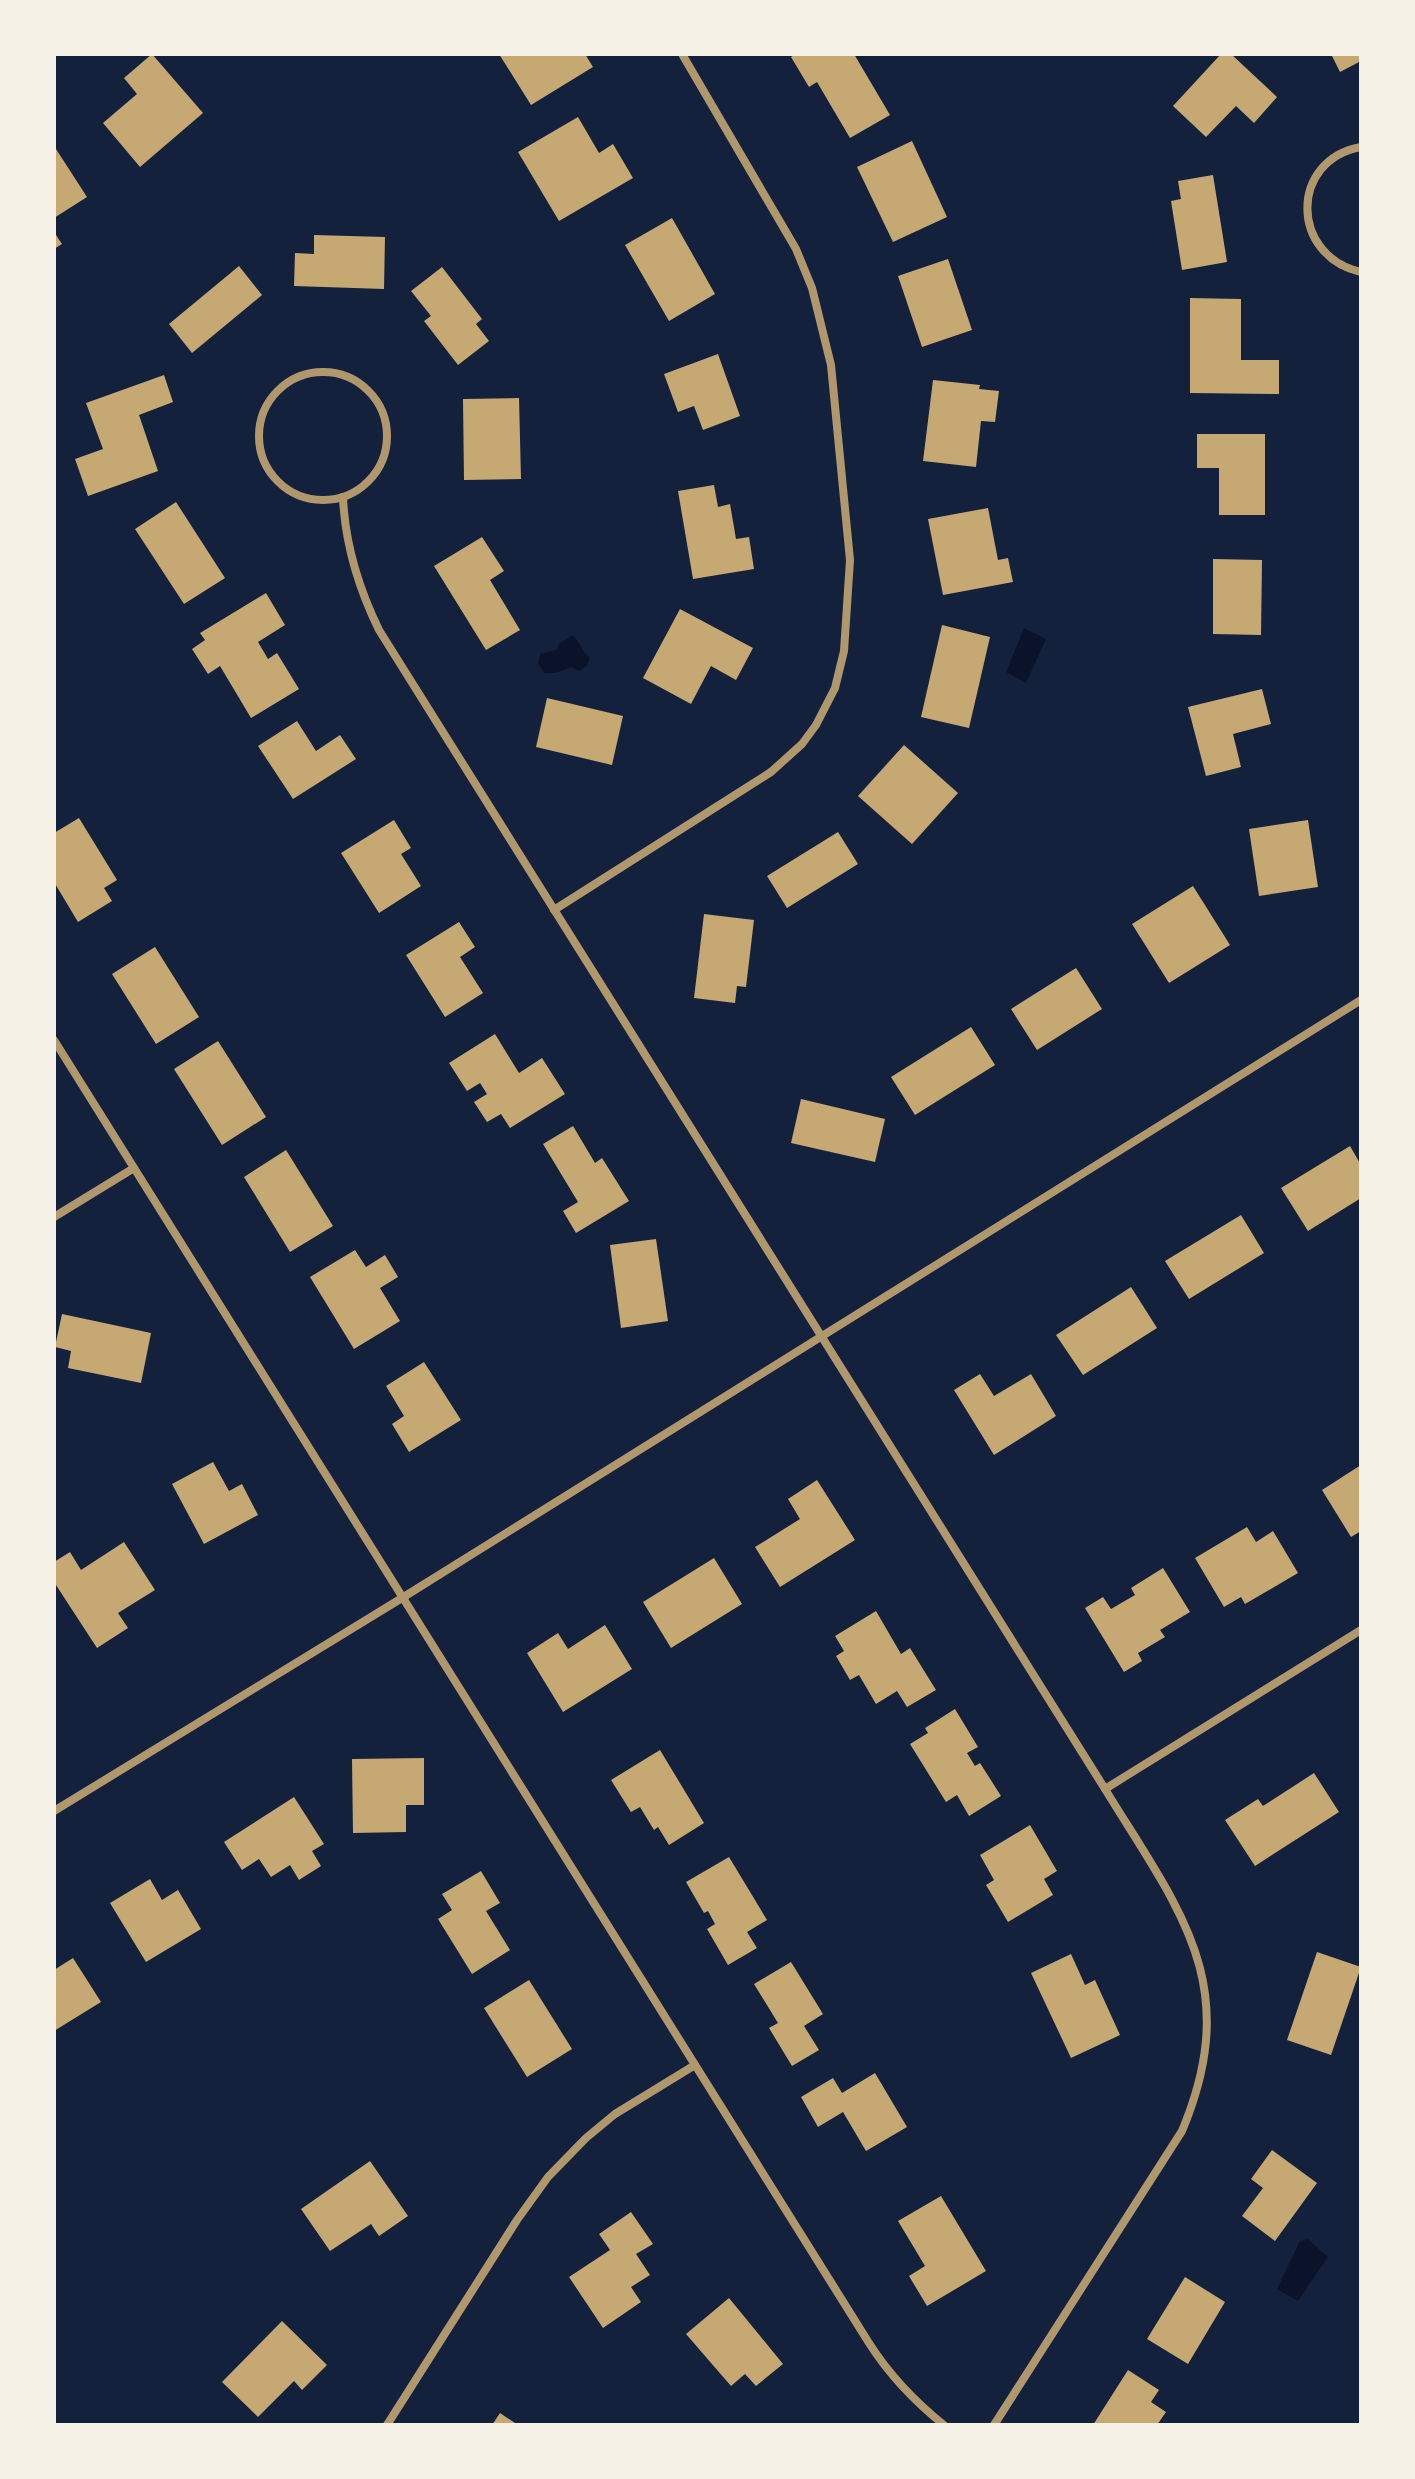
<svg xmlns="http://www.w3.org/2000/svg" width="1415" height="2479" font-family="'Work Sans',sans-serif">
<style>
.water{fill:#0b132b}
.building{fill:#c6a872}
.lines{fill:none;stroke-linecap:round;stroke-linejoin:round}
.minor{stroke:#b1986c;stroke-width:8}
</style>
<rect width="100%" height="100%" fill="#14213d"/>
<g class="water">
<path d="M1024,628L1046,639L1026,683L1006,672Z"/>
<path d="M572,635C581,642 581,651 590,658L587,666L579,671L572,667L555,673H544L538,663L540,654L556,650L559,644Z"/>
<path d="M1308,2239L1328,2257L1298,2301L1277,2289L1300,2241Z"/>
</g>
<g class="building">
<path d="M152,54L203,113L140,167L103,123L137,94L124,78Z"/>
<path d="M499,54H585L593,67L531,105Z"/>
<path d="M796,54H854L890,115L850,138L817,82L809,87L791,57Z"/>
<path d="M1221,54H1231L1277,97L1254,123L1236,106L1206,137L1173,106Z"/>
<path d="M1331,54H1361V61L1340,72Z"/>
<path d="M578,117L599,153L613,144L633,178L559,221L518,152Z"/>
<path d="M912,141L947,217L893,242L857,167Z"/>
<path d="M56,149L87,197L54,218V150Z"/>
<path d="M1213,175L1227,262L1182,270L1171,201L1181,199L1178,181Z"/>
<path d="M672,218L715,294L669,321L625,245Z"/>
<path d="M54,232L62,244L54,249Z"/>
<path d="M314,235L385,237L384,289L294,286L295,253L314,254Z"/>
<path d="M948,259L972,330L922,347L898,276Z"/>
<path d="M239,266L262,295L192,353L169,324Z"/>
<path d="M442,267L482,319L476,324L489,341L458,365L424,321L431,316L411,291Z"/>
<path d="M1190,298L1241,299V360H1279V394L1190,393Z"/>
<path d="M718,354L740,416L703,430L694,406L678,412L664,374Z"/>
<path d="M164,375L173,402L139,415L158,471L88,496L75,459L103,449L86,403Z"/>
<path d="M933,380L980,385L979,389L999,391L995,422L981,421L976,467L923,461Z"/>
<path d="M519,398L521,479L464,480L463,399Z"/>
<path d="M1197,434H1265V515H1219V468H1197Z"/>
<path d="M714,485L718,507L730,504L736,539L749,537L754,569L693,579L678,491Z"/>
<path d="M176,502L225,578L184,604L135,529Z"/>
<path d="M988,508L998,560L1008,558L1013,582L943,595L928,519Z"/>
<path d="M482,537L504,571L490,580L520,630L486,650L434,566Z"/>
<path d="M1213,559L1262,560L1261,635L1213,634Z"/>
<path d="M266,593L285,625L258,642L268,659L277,653L299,689L251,718L220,666L208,674L192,649L205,640L200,633Z"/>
<path d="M680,609L753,648L736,680L711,666L691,704L643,678Z"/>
<path d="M942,625L990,637L969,728L921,717Z"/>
<path d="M1262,689L1271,724L1233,734L1241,767L1206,776L1188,707Z"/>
<path d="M547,698L623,716L612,765L536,747Z"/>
<path d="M297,721L316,751L340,735L356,759L293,799L258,746Z"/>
<path d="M904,745L958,793L912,844L858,796Z"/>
<path d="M79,818L117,880L104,888L112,901L78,922L54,882V833Z"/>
<path d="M394,820L411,848L401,854L421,886L379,913L341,853Z"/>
<path d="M1308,820L1318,887L1259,896L1249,829Z"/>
<path d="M838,832L858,864L787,908L767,876Z"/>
<path d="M1193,886L1230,945L1169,983L1132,924Z"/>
<path d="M704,914L754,920L746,987L737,986L735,1003L694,998Z"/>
<path d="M459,922L475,947L460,957L483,993L445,1017L406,955Z"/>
<path d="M155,947L199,1017L156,1044L112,974Z"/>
<path d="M1076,968L1102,1009L1037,1050L1011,1009Z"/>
<path d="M971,1027L995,1065L915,1115L891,1077Z"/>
<path d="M495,1034L519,1073L542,1058L565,1094L510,1128L501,1114L487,1122L474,1102L487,1094L480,1083L467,1091L449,1063Z"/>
<path d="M218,1041L266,1117L222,1145L174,1069Z"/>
<path d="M801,1099L885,1119L875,1162L791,1143Z"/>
<path d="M573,1126L595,1163L602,1158L629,1201L576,1233L563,1211L578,1202L543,1144Z"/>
<path d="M1350,1146L1361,1165V1198L1308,1231L1281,1188Z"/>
<path d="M286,1150L333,1226L290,1252L244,1177Z"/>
<path d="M1241,1215L1264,1253L1189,1299L1165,1261Z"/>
<path d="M656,1239L668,1321L621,1328L610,1245Z"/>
<path d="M355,1250L366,1267L385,1255L398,1277L380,1288L400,1321L354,1349L310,1277Z"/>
<path d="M1131,1287L1157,1328L1083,1375L1056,1335Z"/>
<path d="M62,1314L151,1333L141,1383L68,1368L71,1351L55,1347Z"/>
<path d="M424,1362L461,1420L409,1452L392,1424L404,1416L386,1386Z"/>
<path d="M980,1374L994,1396L1031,1374L1056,1416L994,1455L954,1390Z"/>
<path d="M213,1462L229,1491L242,1484L258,1515L204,1544L172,1484Z"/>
<path d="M1361,1465V1531L1351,1537L1322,1490Z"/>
<path d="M817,1480L855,1540L780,1587L755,1547L800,1519L788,1499Z"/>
<path d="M1247,1527L1256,1542L1273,1531L1298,1573L1245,1604L1241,1597L1224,1607L1195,1558Z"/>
<path d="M124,1542L155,1590L118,1613L128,1628L97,1648L54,1582V1562L70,1552L81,1570Z"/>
<path d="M714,1558L742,1604L671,1648L643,1602Z"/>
<path d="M1163,1568L1190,1612L1160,1630L1165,1637L1138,1653L1142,1661L1124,1672L1085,1608L1103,1597L1111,1609L1135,1595L1131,1588Z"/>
<path d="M876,1611L901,1654L910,1648L936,1690L907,1707L897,1691L876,1704L859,1675L850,1680L836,1656L844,1651L835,1636Z"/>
<path d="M605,1625L632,1669L563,1712L527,1653L558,1633L568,1649Z"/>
<path d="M955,1709L978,1747L967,1753L975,1766L980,1763L1001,1796L969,1816L957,1795L946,1802L910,1744L928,1733L925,1728Z"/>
<path d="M660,1750L704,1823L669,1845L658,1827L654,1830L640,1807L631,1812L611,1780Z"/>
<path d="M424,1758V1805H406V1832L353,1833L352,1759Z"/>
<path d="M1314,1773L1339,1812L1255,1866L1225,1820L1258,1799L1263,1806Z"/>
<path d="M294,1797L324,1844L312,1851L321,1866L299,1880L290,1865L271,1877L259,1859L242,1870L224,1842Z"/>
<path d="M1030,1825L1057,1871L1044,1879L1053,1895L1008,1922L986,1885L994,1880L980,1855Z"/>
<path d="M729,1857L767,1920L747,1932L757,1948L728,1965L707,1929L715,1924L708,1911L704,1913L686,1882Z"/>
<path d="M481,1871L500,1903L486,1911L510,1950L472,1974L438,1919L452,1910L442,1894Z"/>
<path d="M150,1879L162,1900L178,1890L201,1929L146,1962L110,1903Z"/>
<path d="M1317,1952L1361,1967L1331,2055L1287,2040Z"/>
<path d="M1071,1954L1085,1985L1095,1980L1120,2035L1071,2058L1031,1973Z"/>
<path d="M73,1958L101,2002L54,2031V1970Z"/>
<path d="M791,1962L823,2014L804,2026L819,2050L792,2066L769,2028L778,2023L754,1984Z"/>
<path d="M529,1980L572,2049L527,2077L484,2008Z"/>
<path d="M875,2073L907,2127L866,2151L843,2112L818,2127L801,2097L833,2078L842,2093Z"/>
<path d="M1272,2150L1317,2183L1275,2241L1242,2216L1263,2188L1251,2179Z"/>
<path d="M370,2161L408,2216L379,2236L371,2224L330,2251L301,2209Z"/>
<path d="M941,2196L986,2271L927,2306L909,2276L925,2266L898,2221Z"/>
<path d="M631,2212L653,2244L636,2254L650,2275L631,2287L641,2302L603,2328L569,2277L610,2250L599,2234Z"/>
<path d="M1185,2277L1225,2302L1188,2364L1147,2339Z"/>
<path d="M729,2298L783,2364L756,2386L745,2374L731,2386L686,2334Z"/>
<path d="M282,2321L327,2365L302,2390L294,2381L258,2417L222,2382Z"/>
<path d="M1128,2370L1159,2390L1151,2402L1166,2412L1157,2425H1093Z"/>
<path d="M500,2413L518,2425H492Z"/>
</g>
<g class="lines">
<g class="minor">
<path d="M1361,147C1289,160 1290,256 1361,272"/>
<circle cx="323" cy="436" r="64"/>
<path d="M343,497C345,545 358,587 379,630L1105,1789C1179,1910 1244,1983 1182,2131L994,2425"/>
<path d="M554,910L771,772L802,744L816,725L835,688L844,651L850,560L831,365L812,288L796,249L682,54"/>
<path d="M54,1040L869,2343C890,2376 914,2401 944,2425"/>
<path d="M54,1217L134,1168"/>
<path d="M1105,1789L1361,1630"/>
<path d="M54,1811L402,1598L1361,1000"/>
<path d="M387,2425L517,2220L548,2177L586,2138L615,2114L695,2065"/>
</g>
</g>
<rect width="1415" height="2479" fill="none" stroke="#f6f1e7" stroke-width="112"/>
</svg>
